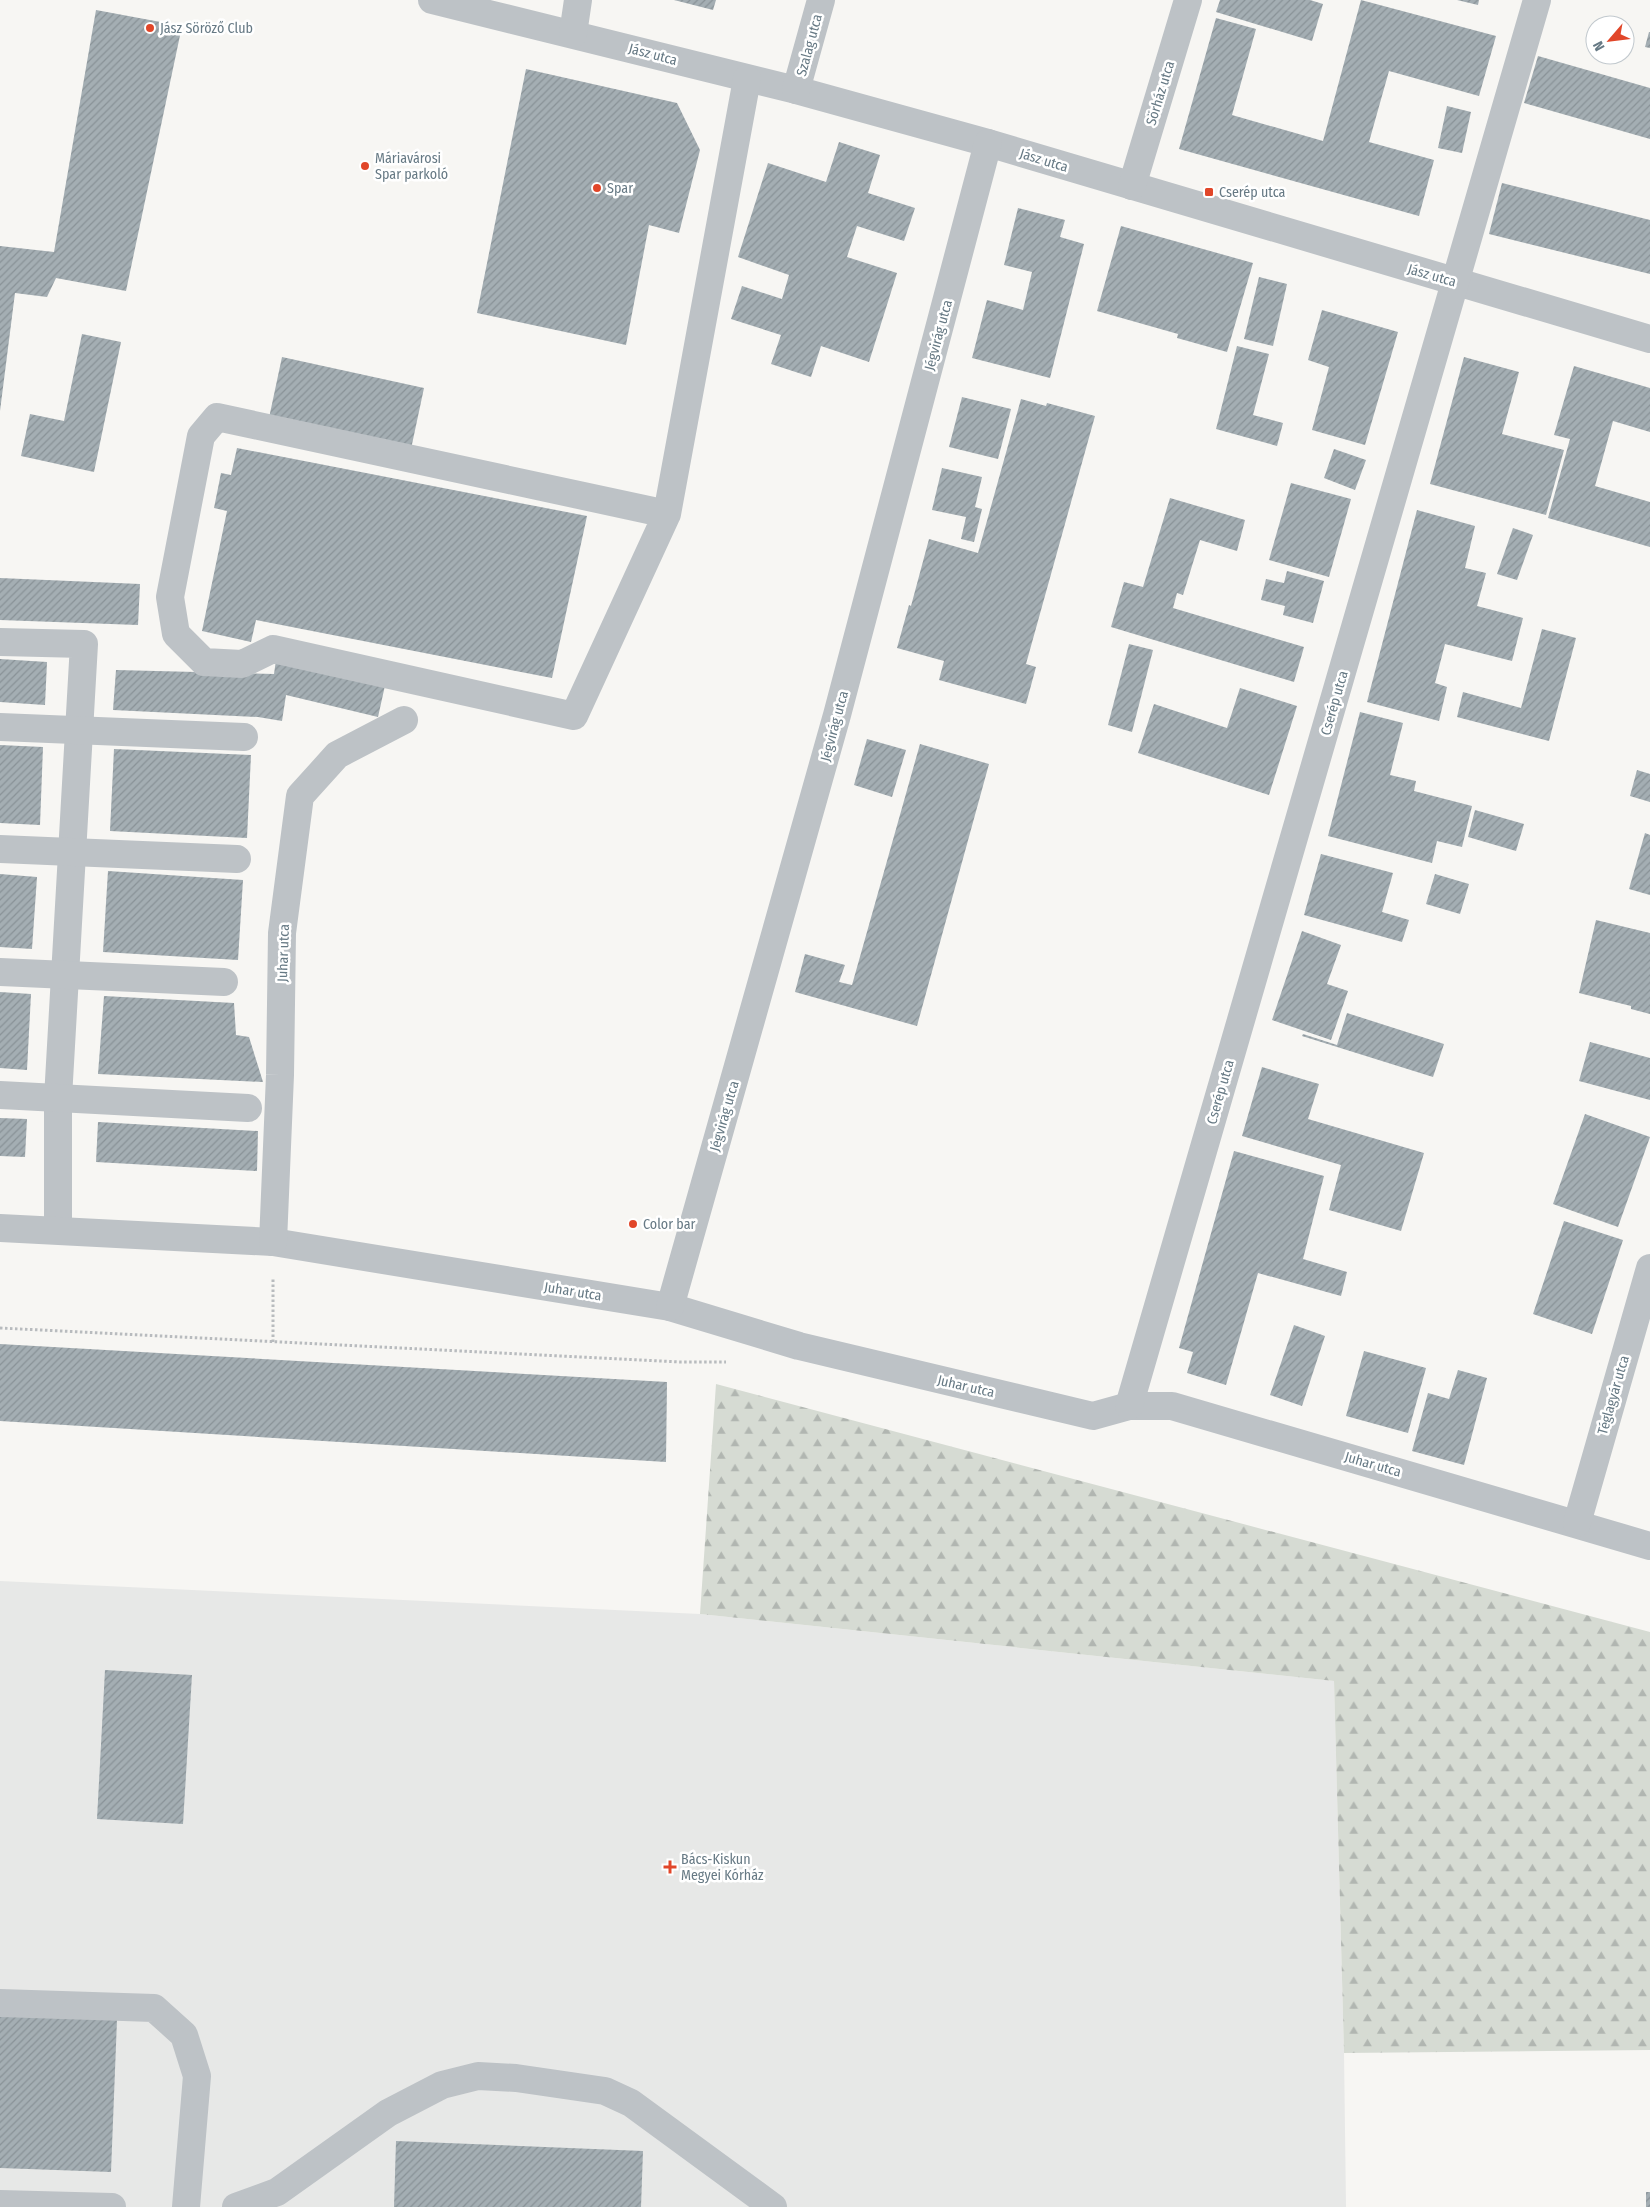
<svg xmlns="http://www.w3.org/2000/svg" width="1650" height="2207" font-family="'Fira Sans Condensed',sans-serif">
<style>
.built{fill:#e7e8e7}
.forest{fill:url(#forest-firs)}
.building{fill:url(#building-hatch)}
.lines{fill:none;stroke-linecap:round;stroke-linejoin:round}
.path{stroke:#b8bbbe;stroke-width:3;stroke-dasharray:2.5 2.5;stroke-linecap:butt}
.minor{stroke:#bdc2c6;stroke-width:28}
.poi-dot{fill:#e14629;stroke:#fff;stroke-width:2}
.labels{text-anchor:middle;stroke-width:5;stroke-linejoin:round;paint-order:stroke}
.poi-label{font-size:14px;fill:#667984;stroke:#fff;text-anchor:start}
.street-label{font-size:14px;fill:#667984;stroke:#fff}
</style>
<defs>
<pattern id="forest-firs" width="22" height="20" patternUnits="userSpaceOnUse" patternTransform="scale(1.25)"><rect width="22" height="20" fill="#d6dbd3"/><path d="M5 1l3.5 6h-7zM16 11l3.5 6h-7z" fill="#b1b6b1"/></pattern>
<pattern id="building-hatch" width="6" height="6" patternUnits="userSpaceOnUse" patternTransform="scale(1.25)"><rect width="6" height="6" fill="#a4aeb3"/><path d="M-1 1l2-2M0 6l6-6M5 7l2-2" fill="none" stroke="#899297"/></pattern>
</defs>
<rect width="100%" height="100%" fill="#f7f6f3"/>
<path class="built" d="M0,1581L700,1614L1334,1681L1344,2053L1346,2207H0Z"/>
<path class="forest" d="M716,1384L1650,1632V2050L1344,2053L1334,1681L700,1614Z"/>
<g class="building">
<path d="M674,0H716L713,10Z"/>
<path d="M1220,0H1310L1323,4L1312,41L1216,12Z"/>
<path d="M1361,0L1496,36L1479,96L1389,71L1369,142L1434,160L1419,216L1179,149L1216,18L1256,29L1232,115L1323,141Z"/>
<path d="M1457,0H1479L1478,5Z"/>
<path d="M96,10L182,26L126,291L56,278L47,297L15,293L0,411V246L54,252Z"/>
<path d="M1649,32H1650V48L1645,47Z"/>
<path d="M1538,56L1650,88V139L1524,103Z"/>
<path d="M526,69L677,103L700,150L679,233L649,225L626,345L477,313Z"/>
<path d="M1447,106L1471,112L1462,153L1438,148Z"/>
<path d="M839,142L880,155L868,193L915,208L904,241L857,226L847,257L897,273L869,362L821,346L811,377L771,364L781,335L731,319L742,286L782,299L789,275L738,257L768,163L826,182Z"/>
<path d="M1502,183L1650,220V274L1489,234Z"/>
<path d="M1018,208L1065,220L1060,237L1084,244L1050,378L972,358L987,300L1023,310L1032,272L1004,265Z"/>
<path d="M1121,226L1253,263L1227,352L1177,338L1178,334L1097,311Z"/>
<path d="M1259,277L1287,284L1273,346L1244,339Z"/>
<path d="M1322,310L1398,332L1365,445L1312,430L1329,367L1308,360Z"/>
<path d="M82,334L121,342L94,472L21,456L30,414L64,421Z"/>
<path d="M1237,346L1269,354L1253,415L1283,423L1277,446L1216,429Z"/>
<path d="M282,357L424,388L411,449L269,418Z"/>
<path d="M1464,357L1519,372L1502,434L1564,450L1546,515L1430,484Z"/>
<path d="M1574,366L1650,388V432L1613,421L1595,486L1650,502V547L1548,518L1570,439L1554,435Z"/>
<path d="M962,397L1011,409L998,459L949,447Z"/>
<path d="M1021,399L1046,406L1047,403L1095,416L1026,664L1036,667L1026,704L939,680L944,661L897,648L909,605L911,606L929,539L978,553Z"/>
<path d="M237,448L587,516L552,678L256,620L251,642L202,631L227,511L214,508L221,473L231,475Z"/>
<path d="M1334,449L1366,460L1355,490L1324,478Z"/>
<path d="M942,468L982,477L975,507L982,509L974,542L961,539L966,517L932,510Z"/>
<path d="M1291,483L1351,499L1329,577L1269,560Z"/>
<path d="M1170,498L1245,520L1237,551L1200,540L1183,595L1177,593L1173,608L1304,647L1294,682L1111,627L1124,582L1143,587Z"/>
<path d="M1417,510L1475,526L1465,568L1486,573L1477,606L1523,618L1512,661L1445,644L1435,683L1447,687L1439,721L1367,702Z"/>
<path d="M1513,528L1533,535L1517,580L1497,574Z"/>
<path d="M1287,571L1324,581L1313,623L1283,615L1285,606L1261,600L1266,579L1284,583Z"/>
<path d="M0,578L140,584L138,625L0,620Z"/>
<path d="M1542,629L1576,638L1549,741L1457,717L1463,692L1521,708Z"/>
<path d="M1129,644L1153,650L1132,732L1108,725Z"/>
<path d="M0,659L47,662L45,705L0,702Z"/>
<path d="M276,660L386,681L378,717L286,695L282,721L258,717L113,710L116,670L274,674Z"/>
<path d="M1240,688L1297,706L1269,795L1138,753L1154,704L1227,728Z"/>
<path d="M1360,712L1403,723L1390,775L1416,781L1414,791L1472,806L1462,847L1437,841L1432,863L1328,836Z"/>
<path d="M867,739L906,750L892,797L854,785Z"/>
<path d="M920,744L989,764L917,1026L795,992L805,954L845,965L839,982L852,985Z"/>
<path d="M0,745L43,747L40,825L0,823Z"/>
<path d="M114,749L251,755L247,838L110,831Z"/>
<path d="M1637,770L1650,774V802L1630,796Z"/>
<path d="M1475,810L1524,824L1516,851L1468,837Z"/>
<path d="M1645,833L1650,835V895L1629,889Z"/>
<path d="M1321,854L1393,873L1382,912L1409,920L1402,942L1304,915Z"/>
<path d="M108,871L243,880L238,960L103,952Z"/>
<path d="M0,874L37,877L32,949L0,947Z"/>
<path d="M1435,874L1469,884L1460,914L1426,904Z"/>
<path d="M1596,920L1650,933V1014L1631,1009V1006L1579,993Z"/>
<path d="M1302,931L1341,945L1327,984L1348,991L1331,1040L1272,1020Z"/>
<path d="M0,992L31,994L27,1070L0,1068Z"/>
<path d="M104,996L234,1003L236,1035L249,1037L263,1082L98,1074Z"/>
<path d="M1347,1013L1444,1044L1433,1077L1302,1036L1303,1034L1337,1045Z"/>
<path d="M1590,1042L1650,1058V1100L1579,1081Z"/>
<path d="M1262,1067L1319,1084L1308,1119L1424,1153L1401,1231L1329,1210L1341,1165L1242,1136Z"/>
<path d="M1585,1114L1650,1137L1618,1227L1553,1204Z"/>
<path d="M0,1118L27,1119L25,1157L0,1156Z"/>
<path d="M98,1122L258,1131L257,1171L96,1162Z"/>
<path d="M1234,1151L1324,1176L1303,1259L1347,1272L1341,1296L1258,1273L1226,1385L1187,1373L1193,1352L1179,1348Z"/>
<path d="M1564,1221L1623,1240L1592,1334L1533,1314Z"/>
<path d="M1294,1325L1325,1336L1302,1406L1270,1395Z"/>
<path d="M0,1344L667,1382L666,1462L0,1421Z"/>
<path d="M1364,1351L1426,1368L1408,1433L1346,1416Z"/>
<path d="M1458,1370L1487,1378L1464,1465L1412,1451L1428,1393L1449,1399Z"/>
<path d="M105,1670L192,1675L183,1824L97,1819Z"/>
<path d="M0,2015L117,2020L111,2172L0,2168Z"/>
<path d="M396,2141L643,2151L641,2207H394Z"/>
<rect x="1646" y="2192" width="4" height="15"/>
</g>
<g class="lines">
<g class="path">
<path d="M0,1328L680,1362H726"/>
<path d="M273,1342V1277"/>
</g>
<g class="minor">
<path d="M432,0L796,90L988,143L1650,339"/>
<path d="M573,34L578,0"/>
<path d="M796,90L821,0"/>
<path d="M1132,186L1188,0"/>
<path d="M667,514L574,716L273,649L242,664L204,662L176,634L170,597L201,436L217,417L667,514L747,79"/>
<path d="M0,642L84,644L58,1098V1230"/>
<path d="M0,727L244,737"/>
<path d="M0,849L237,859"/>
<path d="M0,972L224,982"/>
<path d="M0,1095L248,1108"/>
<path d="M0,1228L273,1242L670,1307L799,1346L1093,1416L1129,1406H1172L1650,1546"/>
<path d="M273,1242L280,1075L282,933L300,796L337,755L404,720"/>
<path d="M670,1307L837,715L988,143"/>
<path d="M1129,1406L1537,0"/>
<path d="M1577,1523L1650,1268"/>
<path d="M0,2003L154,2008L184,2035L197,2076L186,2207"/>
<path d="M0,2204L112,2207"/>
<path d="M236,2207L277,2192L388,2113L442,2085L478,2076L516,2078L605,2091L631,2103L773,2207"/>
</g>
</g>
<g class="poi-dot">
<circle cx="150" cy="28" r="5"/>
<circle cx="365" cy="166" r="5"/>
<circle cx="597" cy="188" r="5"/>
<rect x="1204" y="187" width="10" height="10" rx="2.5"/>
<circle cx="633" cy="1224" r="5"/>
<path d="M667.5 1859.5h5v5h5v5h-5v5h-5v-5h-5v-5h5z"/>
</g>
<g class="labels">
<g class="poi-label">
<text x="160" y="33">Jász Söröző Club</text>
<text x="375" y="163">Máriavárosi<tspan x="375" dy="16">Spar parkoló</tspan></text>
<text x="607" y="193">Spar</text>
<text x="1219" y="197">Cserép utca</text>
<text x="643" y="1229">Color bar</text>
<text x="681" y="1864">Bács-Kiskun<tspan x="681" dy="16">Megyei Kórház</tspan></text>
</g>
<g class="street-label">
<text transform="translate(809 45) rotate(-75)" y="5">Szalag utca</text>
<text transform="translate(653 54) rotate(15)" y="5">Jász utca</text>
<text transform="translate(1160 93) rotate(-73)" y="5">Sörház utca</text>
<text transform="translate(1044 160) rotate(17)" y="5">Jász utca</text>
<text transform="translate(1432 275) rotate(16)" y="5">Jász utca</text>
<text transform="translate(938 335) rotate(-75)" y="5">Jégvirág utca</text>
<text transform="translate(1334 703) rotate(-74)" y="5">Cserép utca</text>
<text transform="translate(834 726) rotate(-75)" y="5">Jégvirág utca</text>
<text transform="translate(283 953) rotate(-88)" y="5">Juhar utca</text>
<text transform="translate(1220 1092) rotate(-74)" y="5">Cserép utca</text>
<text transform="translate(724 1116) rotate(-74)" y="5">Jégvirág utca</text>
<text transform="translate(573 1291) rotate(9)" y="5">Juhar utca</text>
<text transform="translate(966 1386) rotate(13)" y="5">Juhar utca</text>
<text transform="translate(1613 1395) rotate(-74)" y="5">Téglagyár utca</text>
<text transform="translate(1373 1464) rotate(16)" y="5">Juhar utca</text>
</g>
</g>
<g transform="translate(1610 40) rotate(242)"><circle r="24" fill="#ffffff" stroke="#c2c9ce"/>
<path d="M0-4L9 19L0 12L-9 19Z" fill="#e14629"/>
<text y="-8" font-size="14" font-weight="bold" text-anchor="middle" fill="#667984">N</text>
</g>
</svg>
